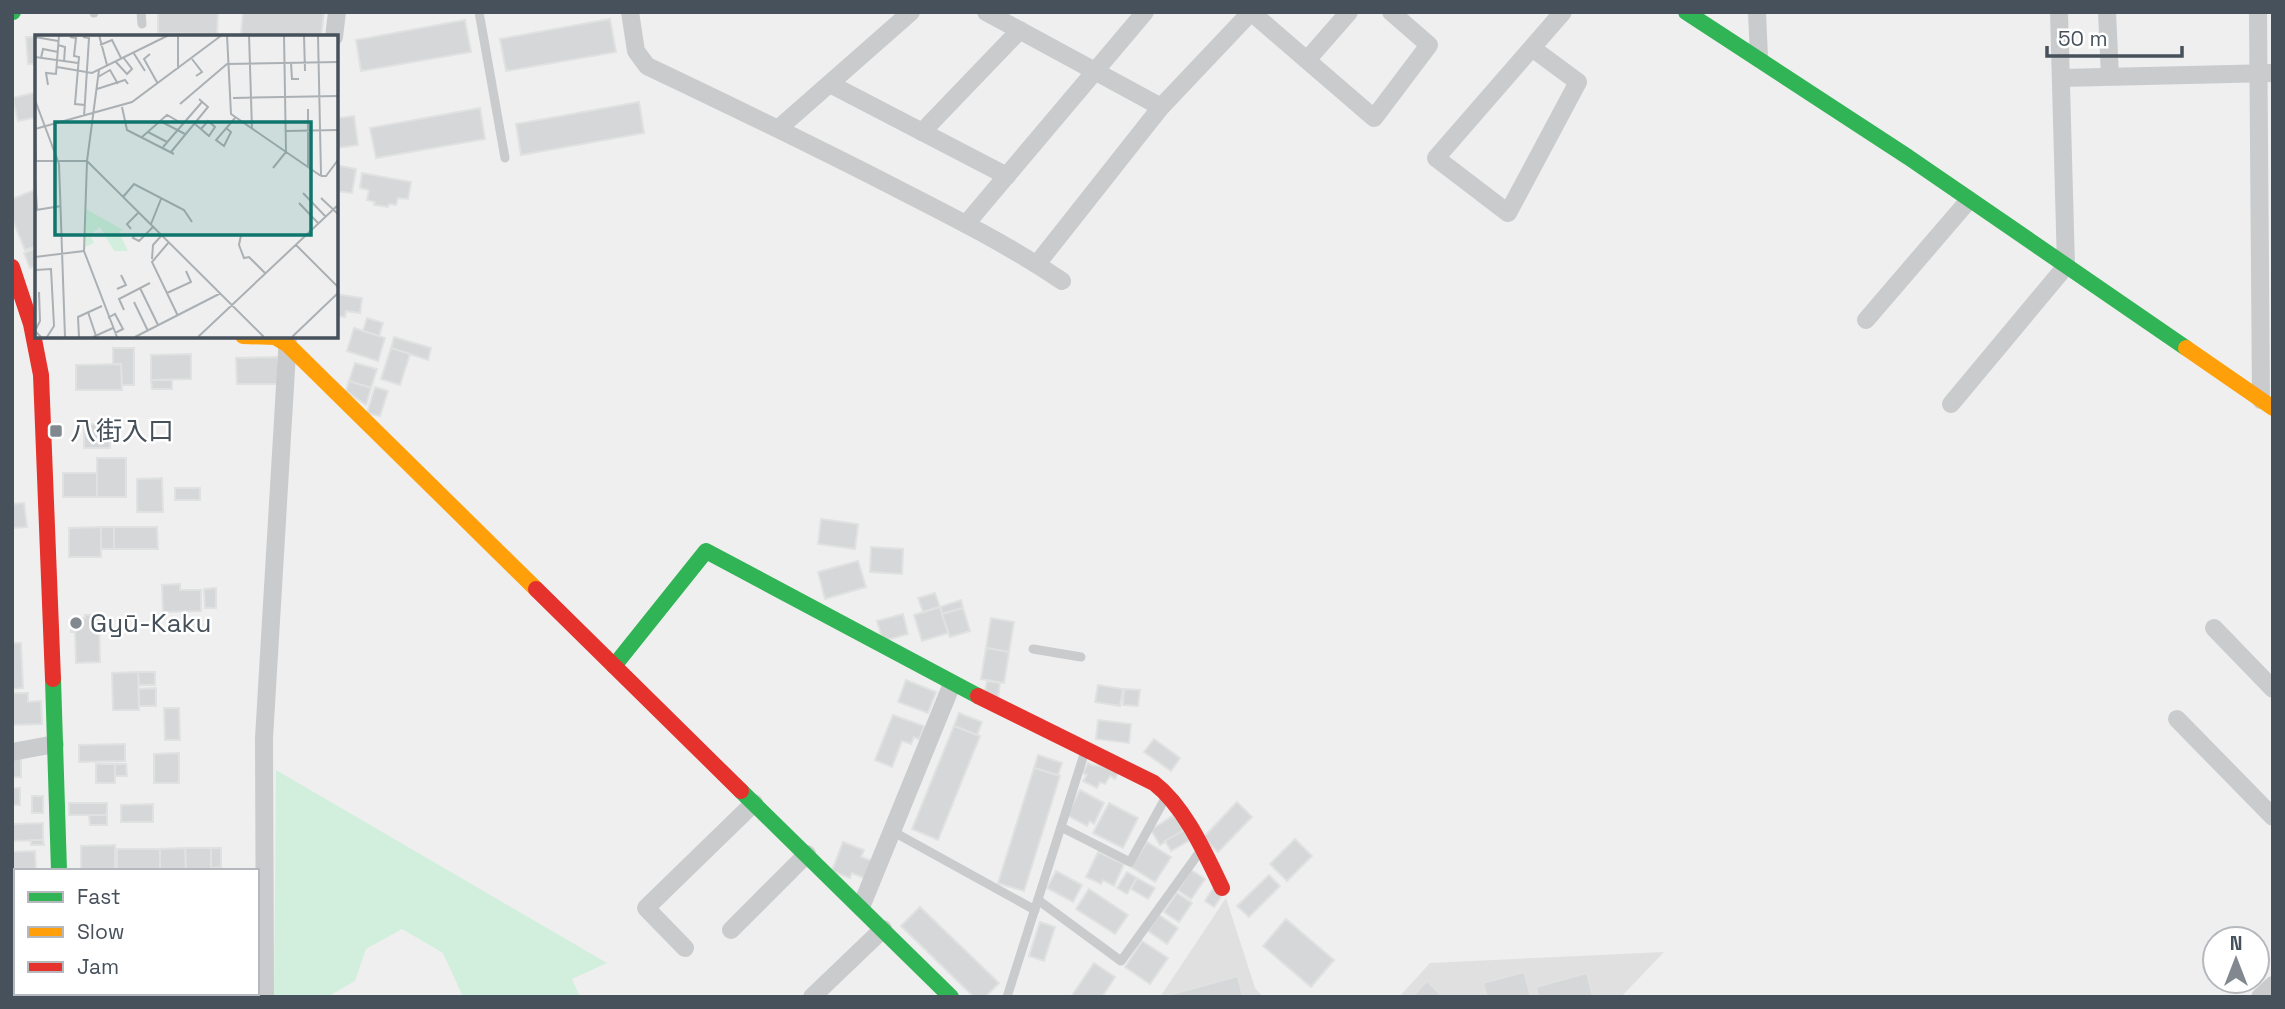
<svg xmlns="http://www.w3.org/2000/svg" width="2285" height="1009" font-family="'Space Grotesk','Noto Sans JP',sans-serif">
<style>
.education{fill:#e1e0e1}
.green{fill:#d2efdd}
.building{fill:#d6d7d9;stroke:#e0e1e1;stroke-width:2}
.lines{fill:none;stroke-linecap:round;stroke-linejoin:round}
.lane{stroke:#c9cbcd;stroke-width:9}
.street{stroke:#c9cbcd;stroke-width:18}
.fast{stroke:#30b455;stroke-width:16}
.slow{stroke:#ff9f0a;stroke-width:16}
.jam{stroke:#e5322d;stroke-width:16}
.poi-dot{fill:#81888f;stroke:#fff;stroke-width:2.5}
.labels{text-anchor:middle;stroke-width:5;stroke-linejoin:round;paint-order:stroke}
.poi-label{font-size:26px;fill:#46515b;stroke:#fff;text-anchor:start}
.inset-road{fill:none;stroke:#abb0b4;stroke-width:2}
.view{fill:#0f766e;fill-opacity:0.15;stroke:#0f766e;stroke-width:3.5}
.inset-edge{fill:none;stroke:#46515b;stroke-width:3.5}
</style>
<rect width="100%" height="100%" fill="#efefef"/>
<g class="education">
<path d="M1226,898L1255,988L1263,997H1160Z"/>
<path d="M1664,952L1621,997H1399L1430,963Z"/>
</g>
<path class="green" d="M276,770L607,963L572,979L580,997H463L443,953L402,929L366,949L355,981L327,997H274Z"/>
<g class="building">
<path d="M158,12H218L217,34L158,33Z"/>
<path d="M243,12H324L321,37L241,35Z"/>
<path d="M610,19L616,52L506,71L500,39Z"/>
<path d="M465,20L471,52L361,71L356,40Z"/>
<path d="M26,37H37V64H28Z"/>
<path d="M37,92V117L18,121L13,98Z"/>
<path d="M639,102L644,133L521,155L516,124Z"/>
<path d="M480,108L485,139L376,158L370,128Z"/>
<path d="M354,116L358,145L336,148V131H339L337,118Z"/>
<path d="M336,165L356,169L352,193L336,191Z"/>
<path d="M362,173L411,182L408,199L398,198L396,205L389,204L388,207L374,205L375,202L367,200L369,190L360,188Z"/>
<path d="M37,189V246L25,250L12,218V199Z"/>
<path d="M37,248V266L30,268L24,253Z"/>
<path d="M336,294L362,298L360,313L346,311L345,317L337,316L336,321Z"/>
<path d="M367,318L383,323L379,336L363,331Z"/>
<path d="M354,328L385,338L378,361L347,351Z"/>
<path d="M394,337L431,348L428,360L391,348Z"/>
<path d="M113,348H134V385H122L121,364H113Z"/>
<path d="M391,348L410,354L400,385L381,379Z"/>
<path d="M191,354V379L151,380V355Z"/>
<path d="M278,357L279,384H237L236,358Z"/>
<path d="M355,363L377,369L371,388L349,381Z"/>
<path d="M121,364L122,390H76V365Z"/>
<path d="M151,380H172V389H152Z"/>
<path d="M349,381L371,388L366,405L346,391Z"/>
<path d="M375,387L388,391L380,416L367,413Z"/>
<rect x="84" y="424" width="26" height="24"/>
<rect x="97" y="458" width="29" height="39"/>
<rect x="63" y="473" width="34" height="24"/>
<path d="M162,478L163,512H137V479Z"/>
<rect x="175" y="488" width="25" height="12"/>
<path d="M24,503L27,527L12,528V504Z"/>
<path d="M821,519L858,524L855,549L818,544Z"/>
<rect x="101" y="527" width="13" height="22"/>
<path d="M101,527V557H69V528Z"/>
<path d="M114,527H157L158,549H114Z"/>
<path d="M871,547L903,549L902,574L870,572Z"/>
<path d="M858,561L866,587L825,599L818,572Z"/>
<path d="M180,584V590H201V611L163,612L162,585Z"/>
<path d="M216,588V608H205L204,589Z"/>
<path d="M935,593L940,607L923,612L918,598Z"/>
<path d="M961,600L963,608L942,614L940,607Z"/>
<path d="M940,607L948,633L922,641L914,615Z"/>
<path d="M963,608L970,631L950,637L942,614Z"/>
<path d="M903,614L908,634L883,641L877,621Z"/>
<path d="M85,615H99L100,662L76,663L75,632H71V618H85Z"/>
<path d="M991,618L1014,622L1009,652L986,648Z"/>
<path d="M12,643H21L23,688L12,689Z"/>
<path d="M986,648L1009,652L1004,683L981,679Z"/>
<path d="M138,672H155V685H139Z"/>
<path d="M138,672L139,710H113L112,673Z"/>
<path d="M906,680L936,692L928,713L898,702Z"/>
<path d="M987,681L1000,683L998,699L984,696Z"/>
<path d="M1098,685L1123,689L1120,706L1095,702Z"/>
<path d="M156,688V706H139V689Z"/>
<path d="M1124,689L1140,690L1138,706L1123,705Z"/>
<path d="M12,693H28V702L41,701L42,724L12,725Z"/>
<path d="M164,708H179L180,740H165Z"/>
<path d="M959,713L982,722L977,735L954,726Z"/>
<path d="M893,715L924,726L919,739L914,737L911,744L902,741L892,767L875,760Z"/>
<path d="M1098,720L1131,724L1129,743L1096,739Z"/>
<path d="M954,726L980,736L938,840L912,829Z"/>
<path d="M1154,739L1180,758L1171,771L1144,752Z"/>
<path d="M125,744V761L79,762V745Z"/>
<path d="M179,753V783H154V754Z"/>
<path d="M1038,755L1062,763L1058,775L1034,768Z"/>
<rect x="12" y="759" width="9" height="18"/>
<path d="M1088,763L1092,765L1120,769L1115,779L1110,776L1105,784L1100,782L1097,788L1083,781L1087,775L1083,773Z"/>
<rect x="96" y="764" width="19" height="19"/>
<path d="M115,764H126L127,776H115Z"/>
<path d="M1034,768L1060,776L1024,891L998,883Z"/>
<rect x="12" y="788" width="8" height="17"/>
<path d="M1080,790L1104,803L1094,824L1090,821L1087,826L1067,815Z"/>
<rect x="32" y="796" width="11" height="17"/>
<path d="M1237,802L1252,817L1218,852L1203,838Z"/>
<rect x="69" y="803" width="38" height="12"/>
<path d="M1109,803L1138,818L1123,848L1093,833Z"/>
<path d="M153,804V822H121V805Z"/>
<path d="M89,815H107V825H90Z"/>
<path d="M1174,815L1184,830L1160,845L1151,830Z"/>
<path d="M43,823V840L12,841V824Z"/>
<path d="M1184,830L1190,840L1171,851L1165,841Z"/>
<path d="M1295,839L1312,856L1287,881L1270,864Z"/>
<path d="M31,840H43L44,845H31Z"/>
<path d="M843,842L864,850L861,857L873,861L866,879L852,873L850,878L832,871Z"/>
<path d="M1147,842L1171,857L1155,882L1131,867Z"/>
<path d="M115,845V871H81V846Z"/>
<path d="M185,848H211V871H186Z"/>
<path d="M185,848L186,871H160V849Z"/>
<path d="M211,848H221V867L211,868Z"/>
<rect x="117" y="849" width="43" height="22"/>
<path d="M35,851L36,871H16V876H12V852Z"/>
<path d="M1098,852L1124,864L1114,886L1103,880L1101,884L1086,877Z"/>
<path d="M1191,870L1205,879L1191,899L1178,890Z"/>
<path d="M1056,871L1082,885L1073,902L1047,888Z"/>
<path d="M1127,872L1137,878L1127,894L1117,888Z"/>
<path d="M1269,875L1280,886L1249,917L1237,906Z"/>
<path d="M1137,878L1155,888L1148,899L1131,889Z"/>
<path d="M1214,887L1223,894L1214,907L1205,901Z"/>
<path d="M1089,889L1128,915L1115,934L1076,909Z"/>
<path d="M1177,893L1192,903L1179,922L1164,912Z"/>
<path d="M920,907L999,983L985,997H974L901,926Z"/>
<rect x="12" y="909" width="4" height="30"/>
<path d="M1159,915L1178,928L1167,944L1148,931Z"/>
<path d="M1286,919L1334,960L1311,987L1263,946Z"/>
<path d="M1040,922L1055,927L1044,961L1029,956Z"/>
<path d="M1142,941L1168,958L1150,984L1125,967Z"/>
<path d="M1094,963L1115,977L1102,997H1071Z"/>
<rect x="12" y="970" width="4" height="20"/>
<path d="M1524,972L1531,997H1487L1483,983Z"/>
<path d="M1587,973L1593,997H1538L1536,987Z"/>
<path d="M1238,976L1243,997H1165V996Z"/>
<path d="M1427,981L1443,997H1412Z"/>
<rect x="104" y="995" width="53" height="2"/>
</g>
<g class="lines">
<g class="lane">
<path d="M94,12V13"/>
<path d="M141,12L142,24"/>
<path d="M479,12L505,158"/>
<path d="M1033,649L1081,657"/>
<path d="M1061,827L1130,862L1167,795"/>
<path d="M892,831L1035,910"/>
<path d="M12,894H16"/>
<path d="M1038,900L1121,961L1201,850"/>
<path d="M1007,997L1086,748"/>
</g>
<g class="street">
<path d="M630,12L636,51L647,66C729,105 810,144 890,185C949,215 1007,244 1062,281"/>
<path d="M986,12L1161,107"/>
<path d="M1251,12L1374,118L1429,45L1391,12"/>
<path d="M1757,12L1759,58"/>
<path d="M2107,12L2110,76"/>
<path d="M2258,12L2261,400"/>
<path d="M334,37L337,12"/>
<path d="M1532,48L1578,82L1508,213L1436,158L1563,12"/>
<path d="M1307,60L1349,12"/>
<path d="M2061,78L2273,73"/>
<path d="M830,84L1007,176"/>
<path d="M779,128L911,12"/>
<path d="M922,132L1020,30"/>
<path d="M966,224L1145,12"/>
<path d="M1037,264L1161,107L1251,12"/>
<path d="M1866,320L1969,200"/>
<path d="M1951,404L2066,266L2059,12"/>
<path d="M2214,628L2273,689"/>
<path d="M2177,719L2273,817"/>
<path d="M12,752L55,744"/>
<path d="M861,907L952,684"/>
<path d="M731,930L807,854"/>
<path d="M685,948L646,908L754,803"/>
<path d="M265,997L264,738L288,336"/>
<path d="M812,997L883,929"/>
<path d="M2260,997L2273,985"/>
</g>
<g class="fast">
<path d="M12,12H13"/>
<path d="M1686,12L1908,157L2186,348"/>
<path d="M614,666L706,551L978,696"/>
<path d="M53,679L59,871"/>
<path d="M741,791L951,997"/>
<path d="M64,993V997"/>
</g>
<g class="slow">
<path d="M243,336L275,337L287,344L536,589"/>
<path d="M2186,348L2273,408"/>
</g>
<g class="jam">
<path d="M12,267L31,324L41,375L53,679"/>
<path d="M536,589L741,791"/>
<path d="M978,696L1154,783C1185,807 1205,853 1222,888"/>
</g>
</g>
<g class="poi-dot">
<rect x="49" y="424" width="14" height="14" rx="3.5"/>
<circle cx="76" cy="623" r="7"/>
</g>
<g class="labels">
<g class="poi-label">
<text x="70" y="440">八街入口</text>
<text x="90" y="632">Gyū-Kaku</text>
</g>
</g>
<g transform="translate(35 35)">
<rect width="303" height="303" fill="#efefef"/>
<path d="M51,174L88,195L84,197L93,216H79L65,192L55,200L59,208L50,212Z" fill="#d2efdd"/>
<path class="inset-road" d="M64,0L72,30M143,0V34M192,0L196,79L286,141M214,0L217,94M269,0L270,36M283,0L286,140M0,2L23,6M35,2L41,3L39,21L44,22L40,69L50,70M48,2L54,3L49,82M23,10L30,12L29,27M65,10L77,5L86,23M98,17L110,36M115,19L109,24L123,49M0,22L43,28M6,23L8,14L23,17M157,24L167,37L161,41M80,26L92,39L97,34L88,22M256,28L257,44H264M22,32L57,38L134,0M64,35L52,126L49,216L82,302M63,42L75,35L83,49M13,50L11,38L21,39L24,0M62,54L90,45L93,49M198,63L303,61M0,65L24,129L30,302M145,69L192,29L303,27M87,72L92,95L139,119M273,74V131M0,81L1,126M125,86L150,99M160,89L174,101L180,92L173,86L166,94M191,93L196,97L189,111L181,105L200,83M0,94L97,67L187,0M251,96L303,95M113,97L132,107M107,102L132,80L148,89M128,112L167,67M136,117L173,72L164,64M0,126H52L229,302M238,133L251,117L249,0M286,141H291L303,125M0,142L2,175M268,158L291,182M88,162L99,149L149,175L157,187M286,163L303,179M264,168L284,189M1,175L26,171M116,189L126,164M96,194L92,189L104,177M101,199L98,203L104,206L119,191M206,200L204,210L209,223L214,222L231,239M134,207L117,227L143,281M261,210L303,252M0,222L49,216M117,224L118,210L127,200M0,235L16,234L19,291L12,302M105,253L123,290M82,254L91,250L86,240M4,257L5,286L0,296L6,302M132,258L156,247L151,236M99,267L113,296M89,275L84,264L115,248M53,277L61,301M73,283L80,279L88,294L80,298M44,302L43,282L67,271M58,302L78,293M100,302L186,258M163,302L303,170M257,302L303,258"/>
<path class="view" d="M20,87H276V200H20Z"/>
<rect width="303" height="303" class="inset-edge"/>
</g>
<rect width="2285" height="1009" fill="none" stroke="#46515b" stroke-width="28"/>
<rect x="14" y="869" width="245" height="126" fill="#ffffff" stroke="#b5b9bd" stroke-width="2"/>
<rect x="28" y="892" width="35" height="10" fill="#30b455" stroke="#b5b9bd" stroke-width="2"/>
<text x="77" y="904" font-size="21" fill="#46515b">Fast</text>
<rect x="28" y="927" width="35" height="10" fill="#ff9f0a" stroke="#b5b9bd" stroke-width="2"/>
<text x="77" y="939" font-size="21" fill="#46515b">Slow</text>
<rect x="28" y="962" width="35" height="10" fill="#e5322d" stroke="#b5b9bd" stroke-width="2"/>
<text x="77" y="974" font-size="21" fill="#46515b">Jam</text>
<g transform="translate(2236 960)"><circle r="33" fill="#ffffff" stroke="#b5b9bd" stroke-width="2"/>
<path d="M0-5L12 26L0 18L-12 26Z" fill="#81888f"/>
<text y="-10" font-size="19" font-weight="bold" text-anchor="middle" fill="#46515b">N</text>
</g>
<path d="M2047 46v10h135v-10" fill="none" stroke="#46515b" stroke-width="3.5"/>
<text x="2058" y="46" font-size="21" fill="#46515b" stroke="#ffffff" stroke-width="5" paint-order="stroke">50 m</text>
</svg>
